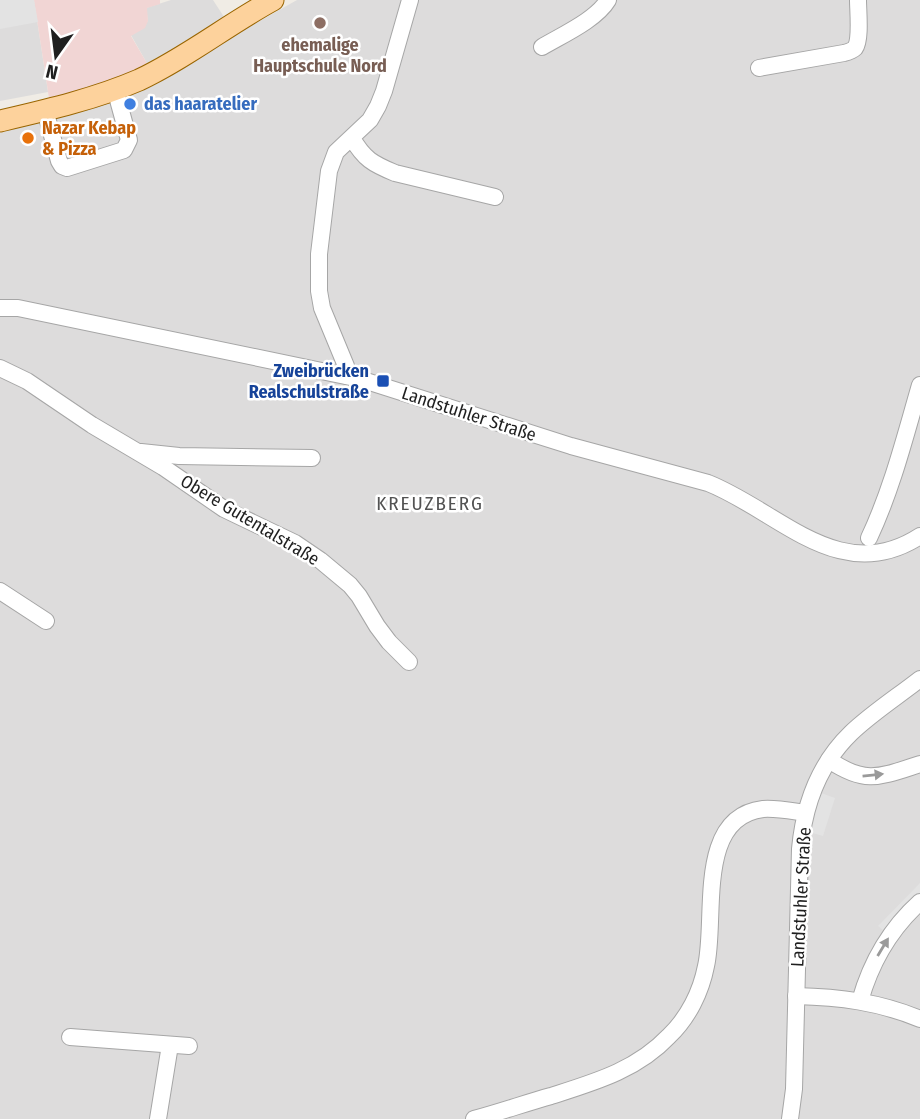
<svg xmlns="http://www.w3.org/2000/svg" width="920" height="1119" font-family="'Fira Sans Condensed',sans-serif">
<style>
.residential{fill:#dddcdc}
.commercial{fill:#f1d5d4}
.parking{fill:#e3e3e3}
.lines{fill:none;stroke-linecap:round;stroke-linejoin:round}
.minor-casing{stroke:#a6a6a6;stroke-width:18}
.major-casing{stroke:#996500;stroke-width:23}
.minor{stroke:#fff;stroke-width:16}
.major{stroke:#fdd29c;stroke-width:21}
.oneway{fill:#9a9a9a}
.education-dot{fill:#8d6e63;stroke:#fff;stroke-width:2.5}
.shop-dot{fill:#3f7fe0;stroke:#fff;stroke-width:2.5}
.food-dot{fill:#e8710a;stroke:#fff;stroke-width:2.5}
.transit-dot{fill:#1a4fb4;stroke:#fff;stroke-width:2.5}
.labels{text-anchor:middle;stroke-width:5;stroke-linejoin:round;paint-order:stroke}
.education-label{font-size:18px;font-weight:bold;fill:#785e54;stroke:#fff}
.shop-label{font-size:18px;font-weight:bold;fill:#366cbe;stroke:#fff;text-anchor:start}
.food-label{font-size:18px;font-weight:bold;fill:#c56008;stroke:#fff;text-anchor:start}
.transit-label{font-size:18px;font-weight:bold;fill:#164399;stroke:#fff;text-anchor:end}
.street-label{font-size:18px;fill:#1f1f1f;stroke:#fff}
.neighbourhood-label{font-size:19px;letter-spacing:2px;fill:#525252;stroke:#fff}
</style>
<rect width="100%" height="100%" fill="#f0ece5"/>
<g class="residential">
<path d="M0,0H34L48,92L0,101Z"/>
<path d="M171,0H213L224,17L148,65L131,35L148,21L146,8Z"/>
<path d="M297,0H920V1119H0V133L102,103L183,64Z"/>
</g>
<path class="commercial" d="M34,0H160V4L147,8L148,21L145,28L131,36L148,65L104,85L49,98Z"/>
<g class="parking">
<path d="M0,0H34L38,22L0,29Z"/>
<path d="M821,793L835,798L823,836L809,832Z"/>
<path d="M920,883V895L885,932L878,926Z"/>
</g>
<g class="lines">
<g class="minor-casing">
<g id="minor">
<path d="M542,47C562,35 596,20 608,0"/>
<path d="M759,68L844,53C848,52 852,51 855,48C861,40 858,11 858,0"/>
<path d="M45,110L59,161L62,166L67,168L124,150L129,140L115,89"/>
<path d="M352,138C364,159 373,164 395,173L495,197"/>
<path d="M0,308H18L360,379L571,446L708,483C779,511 840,588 920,536"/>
<path d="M0,368L27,381L92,425L163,467L224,509L295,543L320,560L350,585L359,596L377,626L389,642L409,662"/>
<path d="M347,376L346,366L322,308L319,291V254L329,171L336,152L370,120L378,106L384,91L410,0"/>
<path d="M141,452L179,456L312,458"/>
<path d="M869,538C892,489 905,437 920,385"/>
<path d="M0,591L46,621"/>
<path d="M829,760C866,785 880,777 920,764"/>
<path d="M796,996C839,997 880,1002 920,1019"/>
<path d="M860,1001C871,962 890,929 920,902"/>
<path d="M70,1037L189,1046"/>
<path d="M158,1119L170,1045"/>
<path d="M474,1119C500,1112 526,1103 551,1096C595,1082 637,1070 669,1036C688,1018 701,992 706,966C717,919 695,817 763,809C777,808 791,811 805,813"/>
<path d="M790,1119L794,1089L800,849C804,806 819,764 851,733C872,713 897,697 920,679"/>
</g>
</g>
<g class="major-casing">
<path id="major" d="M0,121C47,110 95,99 139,80C186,58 227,25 273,0"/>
</g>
<use href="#minor" class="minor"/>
<use href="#major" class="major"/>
</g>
<defs><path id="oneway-solid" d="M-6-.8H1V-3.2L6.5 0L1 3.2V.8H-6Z" transform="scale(1.75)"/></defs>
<g class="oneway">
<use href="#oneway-solid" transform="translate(873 775) rotate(-6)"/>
<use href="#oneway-solid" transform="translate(883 947) rotate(-59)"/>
</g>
<circle class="education-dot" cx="320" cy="23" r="7"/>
<circle class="shop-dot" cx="130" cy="104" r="7"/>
<circle class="food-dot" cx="28" cy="138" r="7"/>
<rect class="transit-dot" x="376" y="374" width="14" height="14" rx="3.5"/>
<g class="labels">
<g class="education-label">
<text x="320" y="51">ehemalige<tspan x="320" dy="21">Hauptschule Nord</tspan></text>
</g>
<g class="shop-label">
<text x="144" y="110">das haaratelier</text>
</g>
<g class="food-label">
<text x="42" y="134">Nazar Kebap<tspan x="42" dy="21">&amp; Pizza</tspan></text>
</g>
<g class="transit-label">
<text x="369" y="377">Zweibrücken<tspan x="369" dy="21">Realschulstraße</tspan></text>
</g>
<g class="street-label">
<text transform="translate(469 414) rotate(18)" y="6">Landstuhler Straße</text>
<text transform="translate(250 520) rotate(31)" y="6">Obere Gutentalstraße</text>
<text transform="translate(801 897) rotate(-87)" y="6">Landstuhler Straße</text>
</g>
<g class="neighbourhood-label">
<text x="430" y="510">KREUZBERG</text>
</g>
</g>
<g transform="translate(56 56) rotate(194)" stroke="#ffffff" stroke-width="5" paint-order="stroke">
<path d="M0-5L12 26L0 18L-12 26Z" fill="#1f1f1f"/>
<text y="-10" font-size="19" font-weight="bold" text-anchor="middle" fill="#1f1f1f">N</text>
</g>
</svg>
